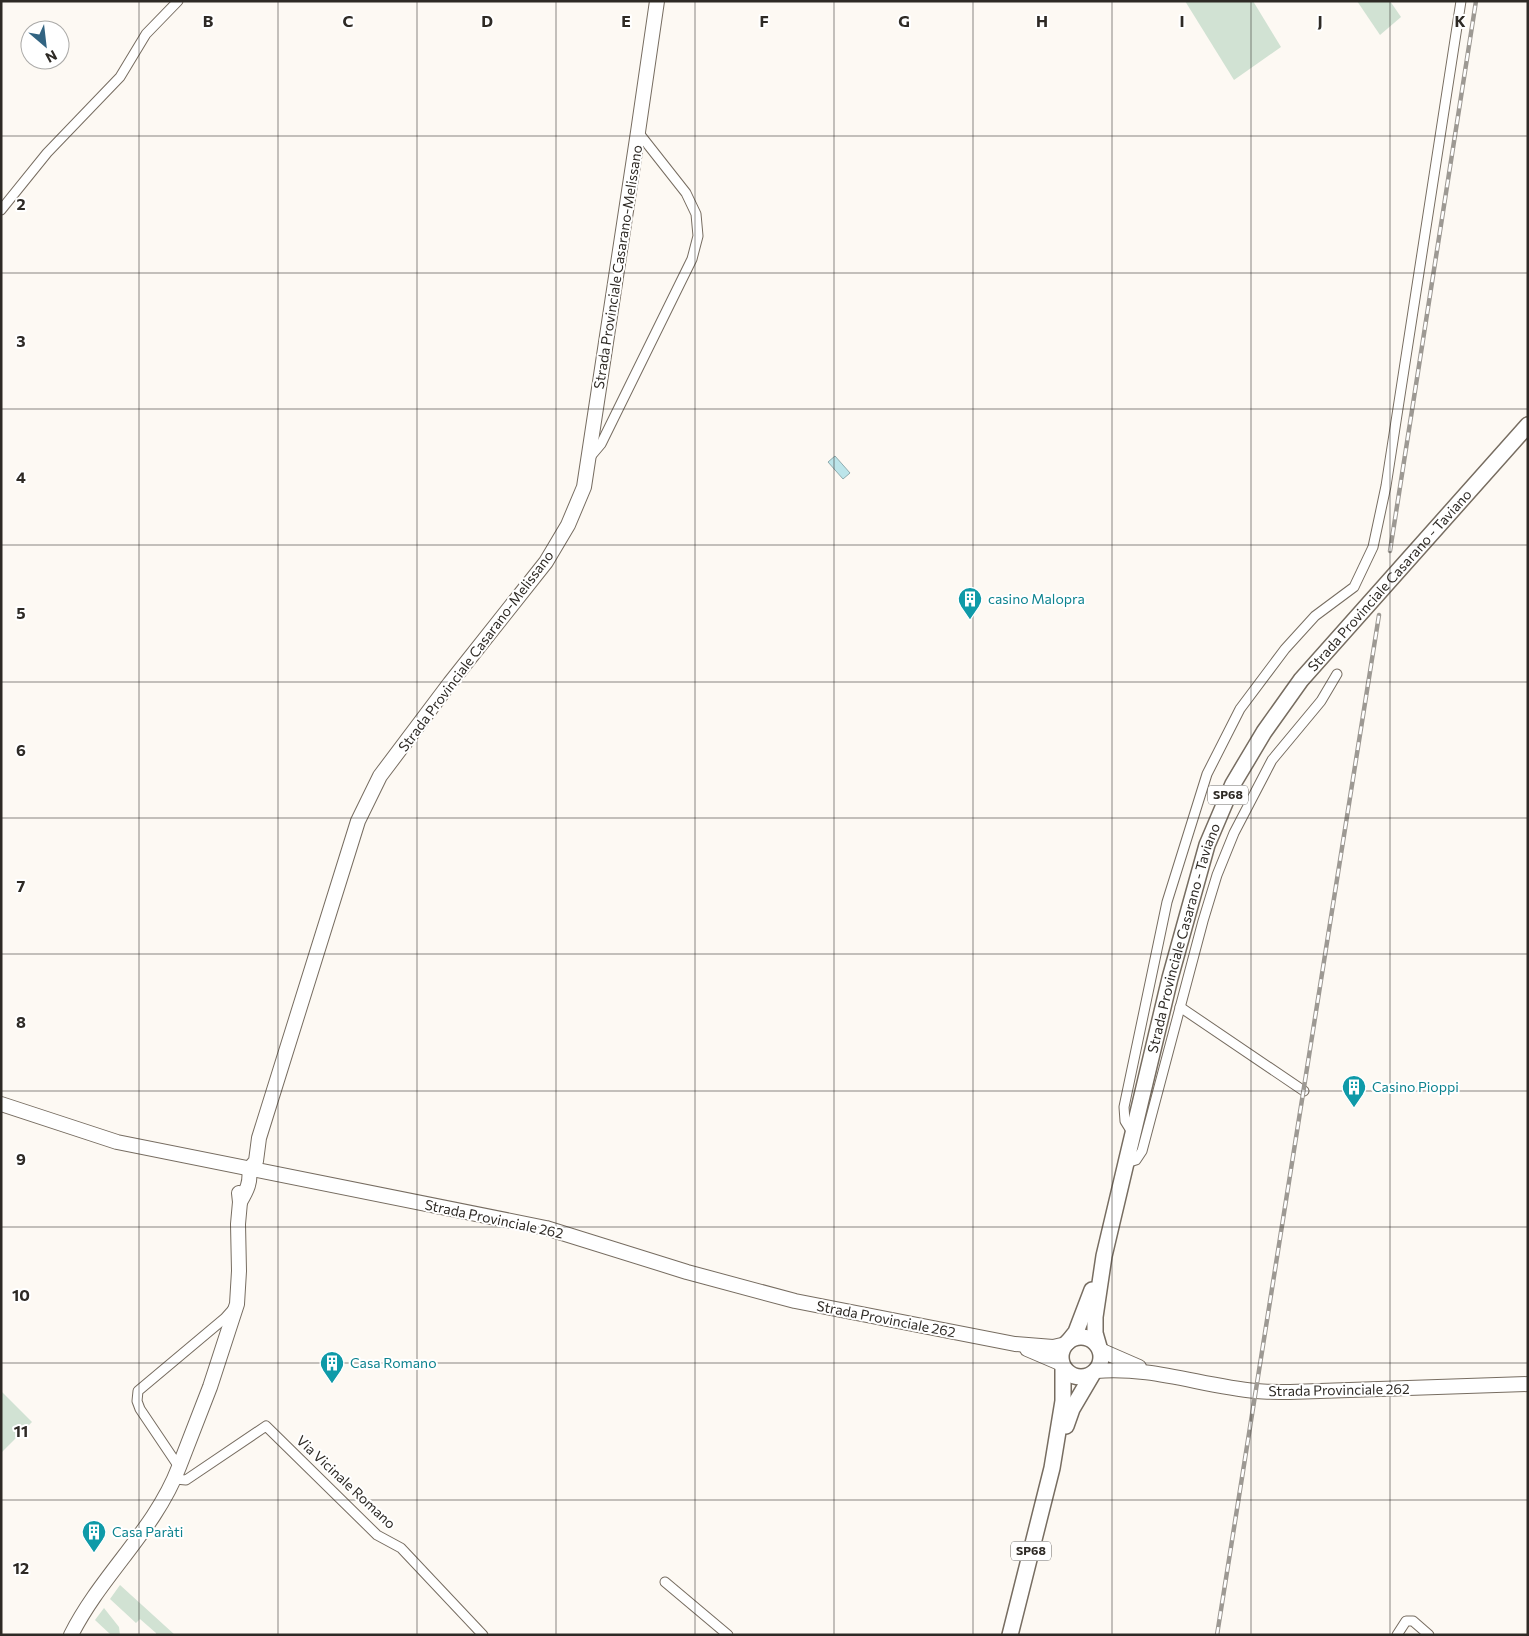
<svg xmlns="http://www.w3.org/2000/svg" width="1529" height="1636" font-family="Commissioner,sans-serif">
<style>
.green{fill:#d1e2d3}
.water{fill:#bce5ea;stroke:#91adaf}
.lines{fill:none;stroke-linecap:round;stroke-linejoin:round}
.street-casing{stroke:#776d61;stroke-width:11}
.secondary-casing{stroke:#776d61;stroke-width:16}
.primary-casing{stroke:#776d61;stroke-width:18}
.street{stroke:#fff;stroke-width:9}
.secondary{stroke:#fff;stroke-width:14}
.primary{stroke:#fff;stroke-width:15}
.rail-casing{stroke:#9d9993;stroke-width:4.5}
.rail{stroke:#fff;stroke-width:2.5;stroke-dasharray:8;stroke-linecap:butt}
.grid{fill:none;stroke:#2e2a25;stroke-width:1;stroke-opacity:0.55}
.labels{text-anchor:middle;stroke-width:4;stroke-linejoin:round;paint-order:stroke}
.shield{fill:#fff;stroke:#6d6a66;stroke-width:1}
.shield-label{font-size:12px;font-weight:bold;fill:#2e2a25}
.street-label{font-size:14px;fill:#2e2a25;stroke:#fff}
.culture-label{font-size:14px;fill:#0d838f;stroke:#fff;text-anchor:start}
.grid-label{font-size:16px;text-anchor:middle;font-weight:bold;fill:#2e2a25;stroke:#fff;stroke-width:4;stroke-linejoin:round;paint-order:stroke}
</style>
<rect width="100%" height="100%" fill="#fdf9f3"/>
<g class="green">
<path d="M1185,1H1253L1281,47L1234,80Z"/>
<path d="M1357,1H1390L1401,17L1380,35Z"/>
<path d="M1,1391L32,1422L1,1453Z"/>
<path d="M120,1585L175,1635H156V1633L140,1619L136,1623L110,1599Z"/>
<path d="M104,1608L119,1627L120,1635H111L95,1620Z"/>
</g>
<path class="water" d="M835,456L850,473L843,479L828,462Z"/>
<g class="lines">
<g class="street-casing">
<g id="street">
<path d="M1,210L47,153L120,77L146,34L178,1"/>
<path d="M590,457L601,444L692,259L698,236L696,214L686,193L638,132"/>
<path d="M1180,1007L1304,1091"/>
<path d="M1133,1134L1125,1121L1124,1107L1167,902L1207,774L1240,709L1285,649L1315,616L1354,587L1373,547L1386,486L1461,1"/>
<path d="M1126,1163L1136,1160L1142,1151L1203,921L1217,875L1234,833L1272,760L1321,701L1337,674"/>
<path d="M179,1467L140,1409L137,1401L138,1391L225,1318L233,1309"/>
<path d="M175,1479L186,1480L266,1426L377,1535L401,1548L483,1635"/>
<path d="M665,1582L728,1635"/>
<path d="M1397,1635L1406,1621H1413L1429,1635"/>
</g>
</g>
<g class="secondary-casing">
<g id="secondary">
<path d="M1,1104L117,1142L546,1228L687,1272L795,1301L1015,1344L1053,1347L1066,1344"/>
<path d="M240,1202C247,1190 251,1182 249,1169L256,1161L259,1138L358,821L380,776L450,683L546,562L568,525L584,487L638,132L657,1"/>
<path d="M1027,1349L1062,1364"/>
<path d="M1100,1350L1139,1367"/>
<path d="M1096,1371C1151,1366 1202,1386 1256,1391C1267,1392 1279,1392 1290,1392L1528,1384"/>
<path d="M71,1635C101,1575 155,1530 179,1467L210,1387L237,1304L239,1271L238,1224L240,1202L239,1193"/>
</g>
</g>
<g class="primary-casing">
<g id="primary">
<circle cx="1081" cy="1357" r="20"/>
<path d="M1068,1342L1076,1332L1092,1290"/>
<path id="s1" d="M1099,1347L1095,1333V1317L1104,1256L1126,1163L1170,978L1207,845L1233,784L1264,732L1301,680L1528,425"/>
<path d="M1066,1426L1072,1409L1092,1375"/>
<path d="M1010,1635L1052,1468L1063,1401V1367"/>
</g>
</g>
<use href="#street" class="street"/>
<use href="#secondary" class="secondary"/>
<use href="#primary" class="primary"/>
<g class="rail-casing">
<g id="rail">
<path d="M1390,551L1476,1"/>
<path d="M1217,1635L1379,615"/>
</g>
</g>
<use href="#rail" class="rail"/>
</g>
<path class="grid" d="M139,1V1635M278,1V1635M417,1V1635M556,1V1635M695,1V1635M834,1V1635M973,1V1635M1112,1V1635M1251,1V1635M1390,1V1635M1,136H1528M1,273H1528M1,409H1528M1,545H1528M1,682H1528M1,818H1528M1,954H1528M1,1091H1528M1,1227H1528M1,1363H1528M1,1500H1528"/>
<defs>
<g id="building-pin" transform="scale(1.25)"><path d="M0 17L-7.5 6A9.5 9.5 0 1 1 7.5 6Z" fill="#0f9aa8" stroke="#fff"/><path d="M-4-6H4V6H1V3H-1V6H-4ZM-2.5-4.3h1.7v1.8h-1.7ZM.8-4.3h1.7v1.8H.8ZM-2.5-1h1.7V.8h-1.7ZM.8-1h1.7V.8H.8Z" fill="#fff"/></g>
</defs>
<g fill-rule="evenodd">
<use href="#building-pin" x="970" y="599"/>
<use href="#building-pin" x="1354" y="1087"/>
<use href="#building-pin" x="332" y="1363"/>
<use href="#building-pin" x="94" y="1532"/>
</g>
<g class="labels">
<g class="shield">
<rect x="1208" y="785.5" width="40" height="19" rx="4"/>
<rect x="1011" y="1541.5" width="40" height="19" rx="4"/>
</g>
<g class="shield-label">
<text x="1228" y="799">SP68</text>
<text x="1031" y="1555">SP68</text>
</g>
<g class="street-label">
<text transform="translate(618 267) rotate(-81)" y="5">Strada Provinciale Casarano-Melissano</text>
<text dy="5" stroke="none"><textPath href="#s1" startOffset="840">Strada Provinciale Casarano - Taviano</textPath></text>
<text transform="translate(476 651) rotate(-53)" y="5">Strada Provinciale Casarano-Melissano</text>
<text dy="5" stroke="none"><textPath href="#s1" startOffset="420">Strada Provinciale Casarano - Taviano</textPath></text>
<text transform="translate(494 1219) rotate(12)" y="5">Strada Provinciale 262</text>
<text transform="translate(886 1319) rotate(11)" y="5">Strada Provinciale 262</text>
<text transform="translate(1339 1390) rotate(-1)" y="5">Strada Provinciale 262</text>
<text transform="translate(346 1482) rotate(43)" y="5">Via Vicinale Romano</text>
</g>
<g class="culture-label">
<text x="988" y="604">casino Malopra</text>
<text x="1372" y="1092">Casino Pioppi</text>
<text x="350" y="1368">Casa Romano</text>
<text x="112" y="1537">Casa Paràti</text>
</g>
</g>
<g class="grid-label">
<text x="208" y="27">B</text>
<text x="348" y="27">C</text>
<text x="487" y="27">D</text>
<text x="626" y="27">E</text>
<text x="764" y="27">F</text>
<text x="904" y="27">G</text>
<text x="1042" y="27">H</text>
<text x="1182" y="27">I</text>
<text x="1320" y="27">J</text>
<text x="1460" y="27">K</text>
<text x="21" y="210">2</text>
<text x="21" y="347">3</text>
<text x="21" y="483">4</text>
<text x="21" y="619">5</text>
<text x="21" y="756">6</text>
<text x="21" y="892">7</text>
<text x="21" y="1028">8</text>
<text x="21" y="1165">9</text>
<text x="21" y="1301">10</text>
<text x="21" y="1437">11</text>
<text x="21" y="1574">12</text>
</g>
<rect width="1529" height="1636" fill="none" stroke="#2e2a25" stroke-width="5"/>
<g transform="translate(45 45) rotate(152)"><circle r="24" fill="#ffffff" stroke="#abaaa8"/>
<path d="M0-4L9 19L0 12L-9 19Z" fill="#326482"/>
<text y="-8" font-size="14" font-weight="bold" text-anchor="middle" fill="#2e2a25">N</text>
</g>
</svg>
